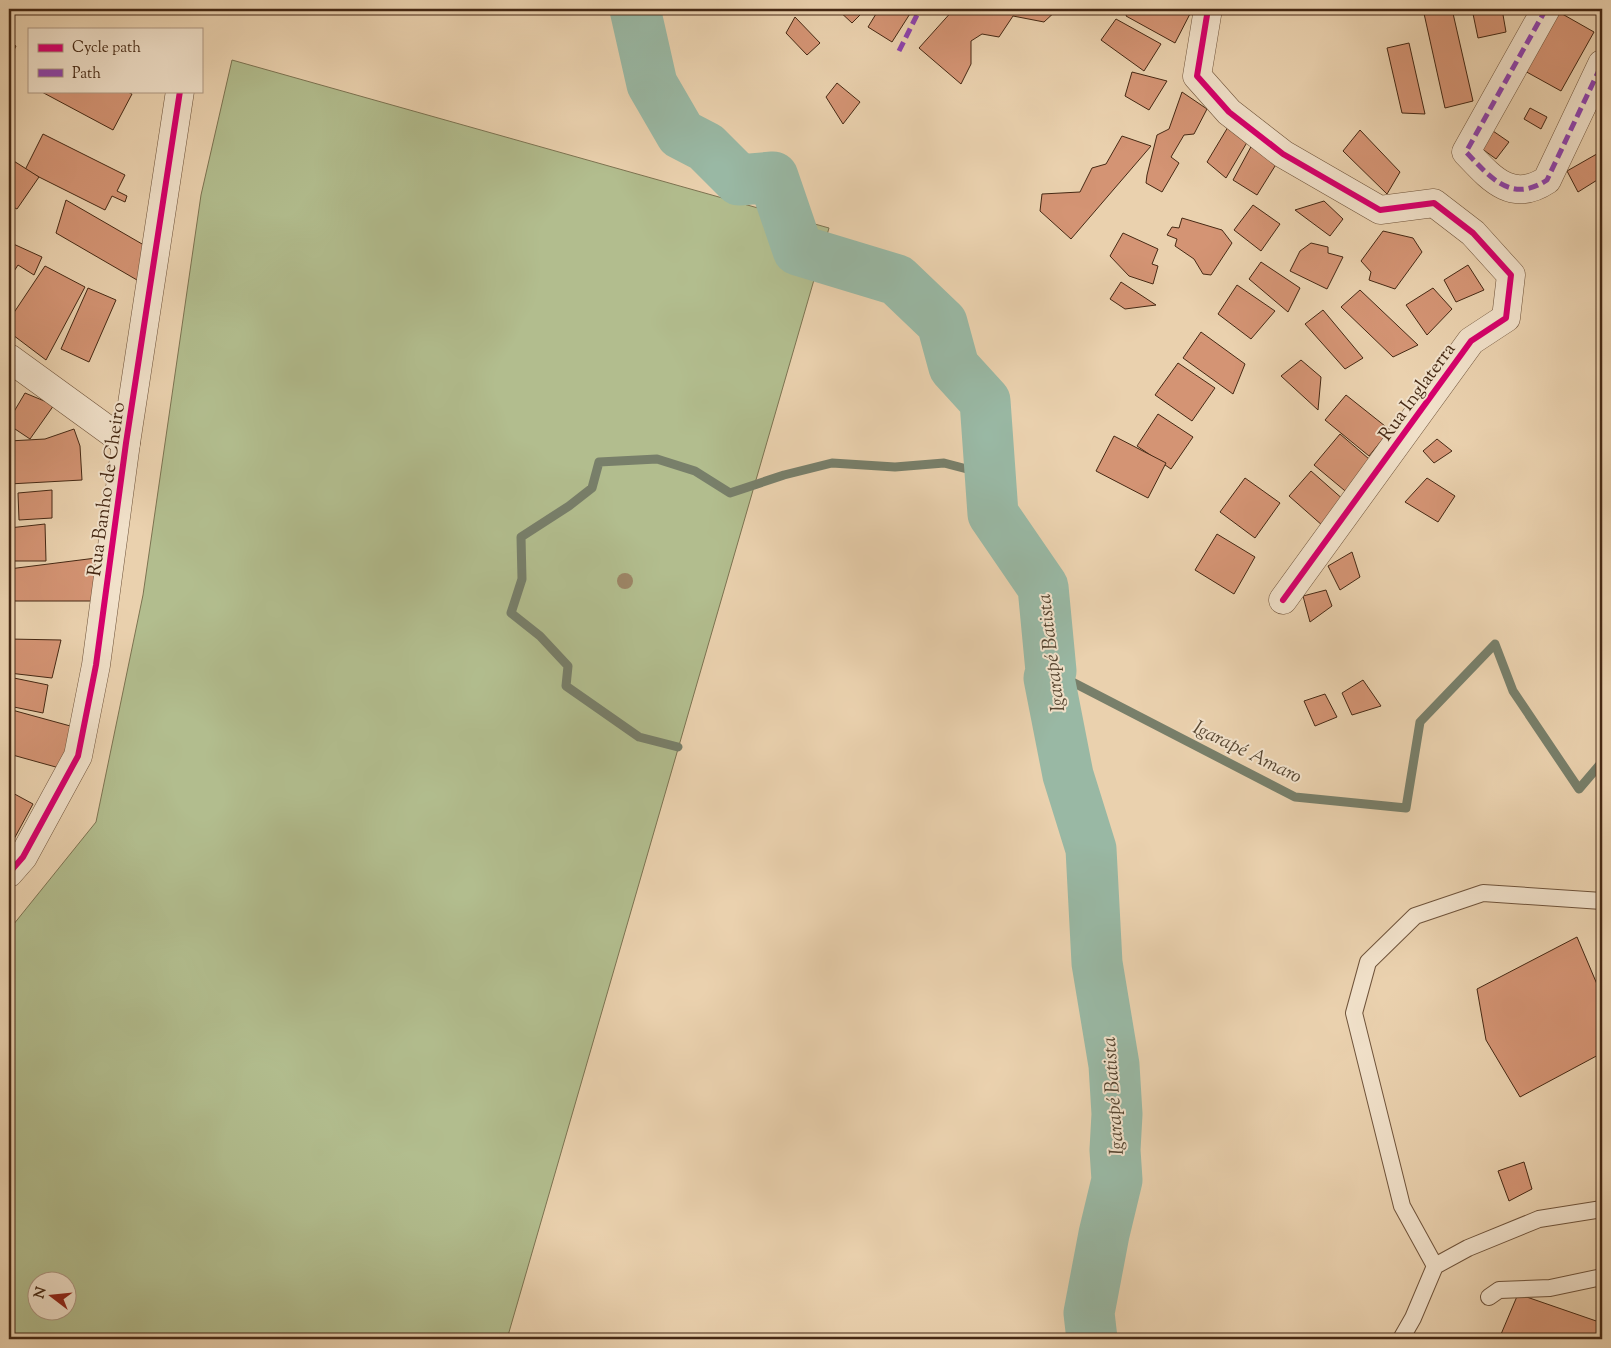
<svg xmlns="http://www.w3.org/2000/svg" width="1611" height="1348" font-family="'Sorts Mill Goudy',serif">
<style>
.green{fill:#b2bd8e;stroke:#7c7351;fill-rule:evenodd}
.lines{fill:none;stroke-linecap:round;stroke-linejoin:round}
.stream{stroke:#787f6a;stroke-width:9}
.river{stroke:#99b8a4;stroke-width:51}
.building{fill:#d49474;stroke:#462914}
.lane-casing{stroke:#6f533a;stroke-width:18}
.street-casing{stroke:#6f533a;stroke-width:29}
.lane{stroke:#f1e1ca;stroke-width:16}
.street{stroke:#f1e1ca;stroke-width:28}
.quiet{stroke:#8e44ad;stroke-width:5;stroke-dasharray:10 5;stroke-linecap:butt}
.cycleway-casing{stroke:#f1e1ca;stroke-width:9}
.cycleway{stroke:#d6006c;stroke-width:6}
.tree{fill:#9c8566}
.labels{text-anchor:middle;stroke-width:4;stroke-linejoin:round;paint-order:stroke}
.street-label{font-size:19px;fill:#462914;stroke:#f1e1ca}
.water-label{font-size:20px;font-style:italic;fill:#574631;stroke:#f1e1ca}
</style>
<rect width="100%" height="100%" fill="#ead1ae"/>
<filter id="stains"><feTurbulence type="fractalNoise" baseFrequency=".004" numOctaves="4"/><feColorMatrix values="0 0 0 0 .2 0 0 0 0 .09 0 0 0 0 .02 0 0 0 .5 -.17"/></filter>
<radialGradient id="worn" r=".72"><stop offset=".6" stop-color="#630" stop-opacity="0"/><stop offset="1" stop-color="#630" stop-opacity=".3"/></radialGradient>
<path class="green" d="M232,60L829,228L507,1339H15L9,1337V930L96,822L143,595L201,195ZM38,1280H68V1310H38Z"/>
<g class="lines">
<g class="stream">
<path d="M1051,671L1295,797L1406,808L1420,722L1495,644L1513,691L1579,789L1602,762"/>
<path d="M678,747L639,737L566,686L568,666L540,636L511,613L522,579L521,537L569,506L592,488L599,462L657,459L695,471L730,493L784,475L832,463L895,467L944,463L990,475"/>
</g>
<path class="river" d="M635,9L652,84L681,134L706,147L739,180L773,177L798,250L897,280L942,323L954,367L985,401L993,514L1043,587L1051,671L1049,678L1068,775L1091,849L1097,963L1114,1065L1117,1114L1115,1150L1117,1180L1104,1234L1089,1313L1092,1339"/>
</g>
<g class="building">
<path d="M837,9H866L852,23Z"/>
<path d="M879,9H913L892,42L868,27Z"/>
<path d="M954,9H1058L1044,22L1013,16L999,37L982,34L971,41V64L961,84L919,48Z"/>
<path d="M1129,9H1189L1192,10L1175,43L1126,16Z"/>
<path d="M1423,9H1452L1473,101L1445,108Z"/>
<path d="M1472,9H1502L1506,32L1478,38Z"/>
<path d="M1557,11L1594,32L1561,91L1523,70Z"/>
<path d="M795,17L820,43L807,55L786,33Z"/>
<path d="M1116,19L1161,44L1144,71L1101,40Z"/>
<path d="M9,42L16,46L9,60Z"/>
<path d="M1409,43L1425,114L1402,113L1387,48Z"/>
<path d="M1132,72L1167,81L1149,110L1125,96Z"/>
<path d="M837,83L860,102L843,124L826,97Z"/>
<path d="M40,91H126L132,94L113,130Z"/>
<path d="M1182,92L1207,109L1194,134L1184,135L1171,157L1179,163L1162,192L1146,183L1147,175L1157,135L1169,129Z"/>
<path d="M1530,108L1547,117L1541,129L1524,119Z"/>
<path d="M1228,127L1249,139L1226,178L1207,162Z"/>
<path d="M1360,130L1400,172L1387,194L1343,151Z"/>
<path d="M1493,131L1509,142L1496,159L1481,148Z"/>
<path d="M43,134L125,175L117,191L127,196L125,202L112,196L105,210L25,170Z"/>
<path d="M1122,136L1151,146L1071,239L1040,211L1042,194L1080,192L1092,168L1106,164Z"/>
<path d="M1253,143L1280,158L1257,195L1233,180Z"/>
<path d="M1602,151V177L1578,192L1567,171Z"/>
<path d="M9,158L39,177L17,209L9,205Z"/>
<path d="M66,200L149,248L137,280L56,233Z"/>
<path d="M1324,201L1343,219L1330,236L1295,210Z"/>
<path d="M1253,205L1280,224L1261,251L1234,230Z"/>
<path d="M1182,218L1222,230L1232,243L1211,275L1203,274L1194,259L1175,246L1177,239L1167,235L1172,227L1179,228Z"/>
<path d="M1383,231L1413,238L1422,252L1395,289L1369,280L1371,272L1361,261Z"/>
<path d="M1123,233L1158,249L1152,264L1158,266L1153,284L1129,276L1110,256Z"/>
<path d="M9,242L42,257L34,275L18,265L9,279Z"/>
<path d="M1311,243L1328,247V253L1343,257L1327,289L1290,271L1300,251Z"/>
<path d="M1261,262L1300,288L1288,312L1249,279Z"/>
<path d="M1468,265L1484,290L1456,302L1444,280Z"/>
<path d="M45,266L85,287L46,360L9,332V320Z"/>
<path d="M1121,282L1156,305L1125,309L1110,299Z"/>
<path d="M1237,285L1275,311L1251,339L1218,314Z"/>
<path d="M88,288L116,300L89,362L61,349Z"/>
<path d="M1433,288L1452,309L1427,335L1406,305Z"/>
<path d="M1360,290L1418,345L1393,357L1341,307Z"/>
<path d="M1323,310L1363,358L1345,369L1305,324Z"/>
<path d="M1201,332L1245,364L1233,394L1183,358Z"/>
<path d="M1301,360L1321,377L1318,410L1281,376Z"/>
<path d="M1178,363L1215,388L1192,421L1155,395Z"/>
<path d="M25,393L54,405L30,439L9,425V420Z"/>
<path d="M1346,395L1390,430L1369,456L1325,420Z"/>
<path d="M1158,414L1193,437L1171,469L1137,446Z"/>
<path d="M74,429L80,446L82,480L9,484V441L45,439Z"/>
<path d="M1340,434L1376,465L1350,495L1314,465Z"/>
<path d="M1114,436L1166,463L1148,498L1096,471Z"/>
<path d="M1437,439L1452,451L1434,463L1423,451Z"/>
<path d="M1311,471L1345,501L1323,526L1289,496Z"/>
<path d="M1245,478L1280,503L1255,538L1220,512Z"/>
<path d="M1427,478L1455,496L1438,522L1405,502Z"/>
<path d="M52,490V518L19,520L18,493Z"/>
<path d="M45,524L46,561H9V528Z"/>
<path d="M1217,534L1255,557L1234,594L1195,570Z"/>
<path d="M1352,552L1360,577L1340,590L1328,566Z"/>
<path d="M104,557L99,601H9V569Z"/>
<path d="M1326,590L1332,606L1310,622L1303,596Z"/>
<path d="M9,639L61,640L52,678L9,673Z"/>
<path d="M9,677L48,685L43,713L9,706Z"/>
<path d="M1363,680L1381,706L1352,715L1342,693Z"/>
<path d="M1325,694L1337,717L1315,726L1304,701Z"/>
<path d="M12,710L74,727L63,769L9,754V720Z"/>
<path d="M9,791L33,804L14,839L9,836Z"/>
<path d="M1577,937L1602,996V1053L1520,1097L1486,1040L1477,989Z"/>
<path d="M1524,1162L1532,1189L1509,1201L1498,1171Z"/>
<path d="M1518,1294L1602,1323V1339H1499Z"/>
</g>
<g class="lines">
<g class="lane-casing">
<g id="lane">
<path d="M1435,1266L1402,1206L1354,1013L1368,962L1415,916L1483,893L1602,901"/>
<path d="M1489,1297L1499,1290L1550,1288L1602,1277"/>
<path d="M1401,1339L1413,1318L1435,1266L1468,1248L1539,1219L1602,1209"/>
</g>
</g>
<g class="street-casing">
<g id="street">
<path d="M1208,9L1197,76L1229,112L1283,154L1380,210L1434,203L1473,233L1511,275L1506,318L1471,341L1283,600"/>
<path d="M1546,9L1466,152C1490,177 1511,204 1547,180L1602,64"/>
<path d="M9,358L126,443"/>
<path d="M9,873L23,857L78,756L96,665L126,443L180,91"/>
</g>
</g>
<use href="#lane" class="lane"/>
<use href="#street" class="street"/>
<g class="quiet">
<path d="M1546,9L1466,152C1490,177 1511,204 1547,180L1602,64"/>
<path d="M899,51L920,9"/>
</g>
<g class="cycleway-casing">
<g id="cycleway">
<path d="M1208,9L1197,76L1229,112L1283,154L1380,210L1434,203L1473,233L1511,275L1506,318L1471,341L1283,600"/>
<path d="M9,873L23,857L78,756L96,665L126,443L180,91"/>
</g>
</g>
<use href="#cycleway" class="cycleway"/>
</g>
<circle class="tree" cx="625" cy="581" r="8"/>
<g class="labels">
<g class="street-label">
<text transform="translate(1416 391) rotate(-54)" y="7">Rua Inglaterra</text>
<text transform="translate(105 489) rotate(-82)" y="7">Rua Banho de Cheiro</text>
</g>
<g class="water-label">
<text transform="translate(1050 653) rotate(-97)" y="7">Igarapé Batista</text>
<text transform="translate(1248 751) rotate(26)" y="7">Igarapé Amaro</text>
<text transform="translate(1112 1096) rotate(-94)" y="7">Igarapé Batista</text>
</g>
</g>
<rect width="1611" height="1348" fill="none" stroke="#ead1ae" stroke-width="30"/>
<rect x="10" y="10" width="1591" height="1328" fill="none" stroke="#462914" stroke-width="2.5"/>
<rect x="15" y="15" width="1581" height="1318" fill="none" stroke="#462914"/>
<rect x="28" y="28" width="175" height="65" fill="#f1e1ca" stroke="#ad9781"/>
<rect x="38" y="44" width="25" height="8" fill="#d6006c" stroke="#ad9781"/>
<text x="72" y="52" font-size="15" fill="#462914">Cycle path</text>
<rect x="38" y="69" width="25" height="8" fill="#8e44ad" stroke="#ad9781"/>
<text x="72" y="78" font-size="15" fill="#462914">Path</text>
<g transform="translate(52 1296) rotate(286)"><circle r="24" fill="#f1e1ca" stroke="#ad9781"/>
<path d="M0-4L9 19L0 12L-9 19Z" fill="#8f2418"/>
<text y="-8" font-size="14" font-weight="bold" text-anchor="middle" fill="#462914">N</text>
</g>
<rect width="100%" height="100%" filter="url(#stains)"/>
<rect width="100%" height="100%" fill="url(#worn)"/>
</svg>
